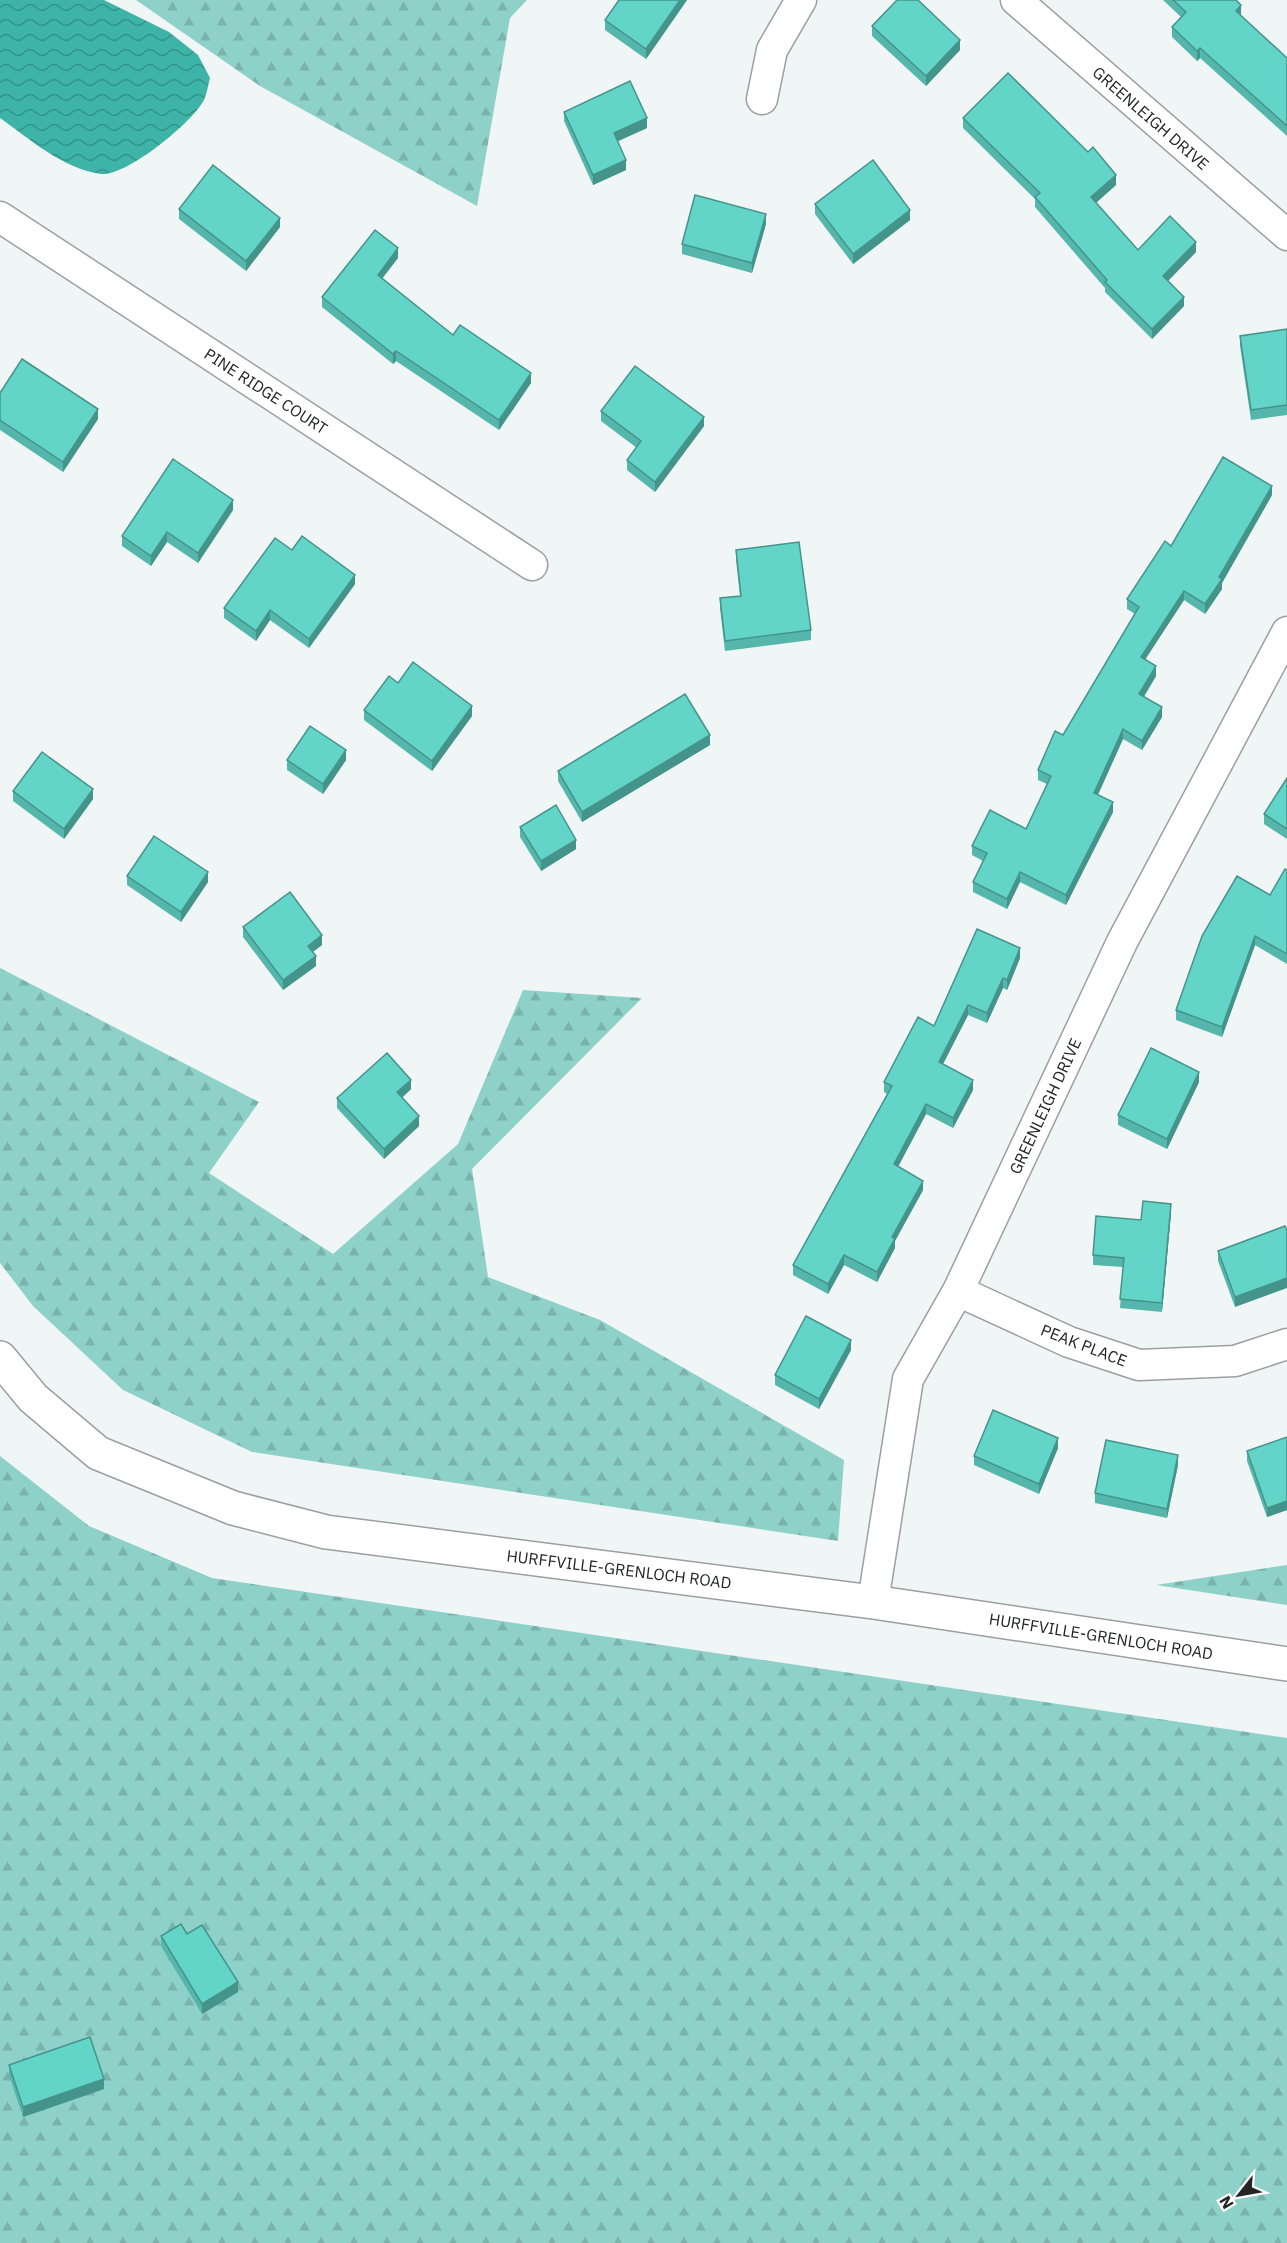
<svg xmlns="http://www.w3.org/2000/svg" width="1287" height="2243" font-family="'IBM Plex Sans',sans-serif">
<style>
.forest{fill:url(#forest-firs)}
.water{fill:url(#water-waves)}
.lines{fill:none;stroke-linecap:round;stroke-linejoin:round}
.minor-casing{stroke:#9ba09f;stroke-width:33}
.major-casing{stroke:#9ba09f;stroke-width:36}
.minor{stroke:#fff;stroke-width:30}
.major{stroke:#fff;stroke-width:33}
.wall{fill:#55b6ac}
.shaded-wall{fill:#45948c}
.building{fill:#63d4c8;stroke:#45948c;stroke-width:1.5}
.labels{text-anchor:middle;stroke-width:4.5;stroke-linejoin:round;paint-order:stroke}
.street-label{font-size:16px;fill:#232424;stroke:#fff}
</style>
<defs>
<pattern id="forest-firs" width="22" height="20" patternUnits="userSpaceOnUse" patternTransform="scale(1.5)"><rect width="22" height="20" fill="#8ed1c9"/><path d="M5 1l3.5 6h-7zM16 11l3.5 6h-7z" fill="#7ab3ac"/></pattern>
<pattern id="water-waves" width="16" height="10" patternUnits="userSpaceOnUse" patternTransform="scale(1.5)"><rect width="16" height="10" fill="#3eb4a9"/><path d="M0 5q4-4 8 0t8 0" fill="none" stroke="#349289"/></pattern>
</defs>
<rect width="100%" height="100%" fill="#f0f6f5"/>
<g class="forest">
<path d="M136,0H527L510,18L477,206L260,86Z"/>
<path d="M0,968L259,1102L209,1173L333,1254L458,1144L523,990L642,998L472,1169L488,1277L600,1320L844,1460L838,1541L252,1452L123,1390L33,1306L0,1263Z"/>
<path d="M0,1456L89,1526L212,1578L1287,1738V2243H0Z"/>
<path d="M1287,1565V1605L1156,1585Z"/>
</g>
<path class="water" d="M0,0H104L169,32L198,55L210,78C208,85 207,94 204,100C193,122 126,177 101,174C63,169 30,139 0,118Z"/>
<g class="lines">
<g class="minor-casing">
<g id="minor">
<path d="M1016,0L1287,235"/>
<path d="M762,99L772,50L801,0"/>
<path d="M0,217L532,565"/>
<path d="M958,1291L1069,1342L1139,1365L1235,1361L1287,1344"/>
<path d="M873,1602L908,1379L958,1291L1122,942L1287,632"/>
</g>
</g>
<g class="major-casing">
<path id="major" d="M0,1358L33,1398L98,1453L233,1508L326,1532L873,1602L1287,1664"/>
</g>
<use href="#minor" class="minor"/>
<use href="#major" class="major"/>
</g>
<g class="wall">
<path d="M687,0L646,59L605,30V20Z"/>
<path d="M1163,0H1236L1241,15L1287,58V136L1200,58L1197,61L1172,37V27L1181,17Z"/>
<path d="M872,26L960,50L926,86L872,36Z"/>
<path d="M564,112L647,128L618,141L626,170L593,185L564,121Z"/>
<path d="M963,118L1116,185L1096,203L1138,250L1196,252L1168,281L1184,306L1152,339L1105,292V288L1035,207V199L963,128Z"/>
<path d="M815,204L910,220L853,264L815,214Z"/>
<path d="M179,209L280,227L246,271L179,219Z"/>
<path d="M766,224L752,273L682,254V244Z"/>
<path d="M398,258L382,278L453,335L531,383L499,430L396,361L393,364L322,307V297Z"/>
<path d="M1287,329V415L1251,420L1240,346V336Z"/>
<path d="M0,393L98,419L63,472L0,430Z"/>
<path d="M601,411L704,426L655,492L627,470V460L637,448L601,421Z"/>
<path d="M1272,495L1222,583V589L1205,614L1184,600L1145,659L1156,676L1144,697L1162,717L1142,750L1123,739L1098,795L1113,812L1066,905L1020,882L1007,909L973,892V882L983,861L972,855V846L1026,829L1047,784L1038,780V770L1063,735L1135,614L1127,609V599L1171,546Z"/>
<path d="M233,510L198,563L167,542L151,566L122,546V536Z"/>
<path d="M292,550L355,584L309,648L270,620L256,641L224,618V608Z"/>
<path d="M736,550L811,630V640L725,651L720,608V598L740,596L736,560Z"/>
<path d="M398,683L472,716L432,771L364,720V710Z"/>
<path d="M710,745L582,822L558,781V771Z"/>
<path d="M287,760H346L323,794L287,770Z"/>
<path d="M1287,778V839L1264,824V814Z"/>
<path d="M13,791L93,799L64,839L13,801Z"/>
<path d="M520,827L576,849L541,871L520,837Z"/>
<path d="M1287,870V964L1255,945L1222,1037L1176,1020V1010L1270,895Z"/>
<path d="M127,876L208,882L181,922L127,885Z"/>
<path d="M243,927L322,945L313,952L316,966L283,990L243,937Z"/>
<path d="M1020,958L1007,990L1003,988L987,1023L968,1015L943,1064L973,1090L953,1128L926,1114L898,1167L923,1190L895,1241V1248L877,1282L844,1265L828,1294L793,1275V1265L887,1094L884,1092V1082L934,1026Z"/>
<path d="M1199,1082L1167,1149L1118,1125V1115Z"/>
<path d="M411,1089L402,1098L419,1126L384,1159L337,1108V1098Z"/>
<path d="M1171,1213L1162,1312L1120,1308L1123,1267L1093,1265V1255L1141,1220Z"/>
<path d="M1287,1231L1235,1307L1218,1261V1251Z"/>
<path d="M851,1350L819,1409L775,1385V1375Z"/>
<path d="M1287,1437V1510L1267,1517L1247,1461V1451Z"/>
<path d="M1058,1448L1039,1494L974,1465V1456Z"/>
<path d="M1178,1465L1167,1518L1095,1503V1493Z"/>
<path d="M187,1934L238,1992L202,2014L161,1946V1936Z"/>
<path d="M9,2065L104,2089L23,2117L9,2075Z"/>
</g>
<g class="shaded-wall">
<path d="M680,0H687L646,59V49Z"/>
<path d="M1241,5V15L1236,11Z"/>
<path d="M960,40V50L926,86V76Z"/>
<path d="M1200,48V58L1197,61V51Z"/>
<path d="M647,118V128L614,143V133Z"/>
<path d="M626,160V170L593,185V175Z"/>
<path d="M1116,175V185L1091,207V197Z"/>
<path d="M910,210V220L853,264V254Z"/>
<path d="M766,214V224L752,273V263Z"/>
<path d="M280,218V227L246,271V261Z"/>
<path d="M1196,242V252L1163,286V276Z"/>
<path d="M398,248V258L378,284V275Z"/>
<path d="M1184,297V306L1152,339V329Z"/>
<path d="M396,351V361L393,364V354Z"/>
<path d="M531,373V383L499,430V420Z"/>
<path d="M98,409V419L63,472V462Z"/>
<path d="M704,417V426L655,492V482Z"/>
<path d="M1272,486V495L1222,583V589L1205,614V604L1219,577Z"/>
<path d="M233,500V510L198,563V553Z"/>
<path d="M167,532V542L151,566V556Z"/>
<path d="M355,575V584L309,648V639Z"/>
<path d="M1184,591V600L1141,666V657Z"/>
<path d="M270,610V620L256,641V631Z"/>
<path d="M1156,666V676L1139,704V694Z"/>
<path d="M472,706V716L432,771V761Z"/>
<path d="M1162,707V717L1142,750V741Z"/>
<path d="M1123,729V739L1094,803V793Z"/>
<path d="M710,735V745L582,822V812Z"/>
<path d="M346,750V760L323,794V784Z"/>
<path d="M93,789V799L64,839V829Z"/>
<path d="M1113,802V812L1066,905V895Z"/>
<path d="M576,840V849L541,871V861Z"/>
<path d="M208,872V882L181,922V912Z"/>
<path d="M1020,872V882L1007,909V899Z"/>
<path d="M322,935V945L308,955V946Z"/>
<path d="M1255,936V945L1222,1037V1027Z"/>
<path d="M1020,948V958L1007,990V980Z"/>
<path d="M316,956V966L283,990V980Z"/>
<path d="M1003,978V988L987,1023V1013Z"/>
<path d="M968,1005V1015L939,1072V1062Z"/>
<path d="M1199,1072V1082L1167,1149V1139Z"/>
<path d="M411,1080V1089L397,1102V1092Z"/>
<path d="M973,1080V1090L953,1128V1118Z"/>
<path d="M926,1104V1114L894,1174V1164Z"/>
<path d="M419,1116V1126L384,1159V1149Z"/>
<path d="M923,1181V1190L895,1241V1248L877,1282V1272L892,1237Z"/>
<path d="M1171,1204V1213L1162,1312V1303Z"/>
<path d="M844,1255V1265L828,1294V1284Z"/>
<path d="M1287,1278V1288L1235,1307V1297Z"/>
<path d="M851,1340V1350L819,1409V1399Z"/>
<path d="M1058,1438V1448L1039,1494V1484Z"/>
<path d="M1178,1455V1465L1167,1518V1509Z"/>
<path d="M1287,1501V1510L1267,1517V1508Z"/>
<path d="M238,1982V1992L202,2014V2004Z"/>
<path d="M104,2079V2089L23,2117V2107Z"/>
</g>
<g class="building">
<path d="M619,0H680L646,49L605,20Z"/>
<path d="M897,0H918L960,40L926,76L872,26Z"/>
<path d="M1173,0H1236L1241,5L1236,11L1287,58V126L1200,48L1197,51L1172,27L1186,12Z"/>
<path d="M1008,73L1088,152L1093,147L1116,175L1091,197L1138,250L1170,216L1196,242L1163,276L1184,297L1152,329L1105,282L1107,280L1035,197L1040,193L963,118Z"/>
<path d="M630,81L647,118L614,133L626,160L593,175L564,112Z"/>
<path d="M873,160L910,210L853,254L815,204Z"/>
<path d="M213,165L280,218L246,261L179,209Z"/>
<path d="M695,195L766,214L752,263L682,244Z"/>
<path d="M375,230L398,248L378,275L453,335L460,325L531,373L499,420L396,351L393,354L322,297Z"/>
<path d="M1287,329V405L1251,410L1240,336Z"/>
<path d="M22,359L98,409L63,462L0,420V393Z"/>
<path d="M635,366L704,417L655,482L627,460L641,441L601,411Z"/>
<path d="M1223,457L1272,486L1219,577L1222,579L1205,604L1184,591L1141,657L1156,666L1139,694L1162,707L1142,741L1123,729L1094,793L1113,802L1066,895L1020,872L1007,899L973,882L987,853L972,846L990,810L1026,829L1051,776L1038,770L1055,731L1063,735L1139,607L1127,599L1165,541L1171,546Z"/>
<path d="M173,459L233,500L198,553L167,532L151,556L122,536Z"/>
<path d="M302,536L355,575L309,639L270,610L256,631L224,608L275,538L292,550Z"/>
<path d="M799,542L811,630L725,641L720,598L741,596L736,550Z"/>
<path d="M413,662L472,706L432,761L364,710L389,676L398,683Z"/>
<path d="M685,694L710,735L582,812L558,771Z"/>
<path d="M310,726L346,750L323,784L287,760Z"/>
<path d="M42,752L93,789L64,829L13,791Z"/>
<path d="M1287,778V829L1264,814Z"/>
<path d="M556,805L576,840L541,861L520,827Z"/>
<path d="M154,836L208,872L181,912L127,876Z"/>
<path d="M1285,869L1287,870V954L1255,936L1222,1027L1176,1010L1202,936L1237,876L1270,895Z"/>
<path d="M290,892L322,935L308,946L316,956L283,980L243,927Z"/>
<path d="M977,929L1020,948L1007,980L1003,978L987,1013L968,1005L939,1062L973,1080L953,1118L926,1104L894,1164L923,1181L892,1237L895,1238L877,1272L844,1255L828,1284L793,1265L892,1086L884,1082L918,1017L934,1026Z"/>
<path d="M1151,1048L1199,1072L1167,1139L1118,1115Z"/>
<path d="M387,1053L411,1080L397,1092L419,1116L384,1149L337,1098Z"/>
<path d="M1143,1201L1171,1204L1162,1303L1120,1299L1124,1258L1093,1255L1096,1216L1141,1220Z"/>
<path d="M1285,1226L1287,1231V1278L1235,1297L1218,1251Z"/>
<path d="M806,1316L851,1340L819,1399L775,1375Z"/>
<path d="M993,1410L1058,1438L1039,1484L974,1456Z"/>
<path d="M1287,1437V1501L1267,1508L1247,1451Z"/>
<path d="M1106,1440L1178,1455L1167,1509L1095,1493Z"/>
<path d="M181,1924L187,1934L202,1925L238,1982L202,2004L161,1936Z"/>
<path d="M90,2037L104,2079L23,2107L9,2065Z"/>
</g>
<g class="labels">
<g class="street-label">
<text transform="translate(1151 118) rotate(41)" y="6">GREENLEIGH DRIVE</text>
<text transform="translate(266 391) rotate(33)" y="6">PINE RIDGE COURT</text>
<text transform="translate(1045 1106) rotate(-65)" y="6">GREENLEIGH DRIVE</text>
<text transform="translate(1084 1345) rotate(21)" y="6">PEAK PLACE</text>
<text transform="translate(619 1569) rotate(7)" y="6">HURFFVILLE-GRENLOCH ROAD</text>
<text transform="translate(1101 1636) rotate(9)" y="6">HURFFVILLE-GRENLOCH ROAD</text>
</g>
</g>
<g transform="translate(1239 2195) rotate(239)" stroke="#ffffff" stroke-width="4.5" paint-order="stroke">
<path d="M0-4.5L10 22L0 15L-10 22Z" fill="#232424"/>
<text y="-9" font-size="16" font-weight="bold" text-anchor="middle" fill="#232424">N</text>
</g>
</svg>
